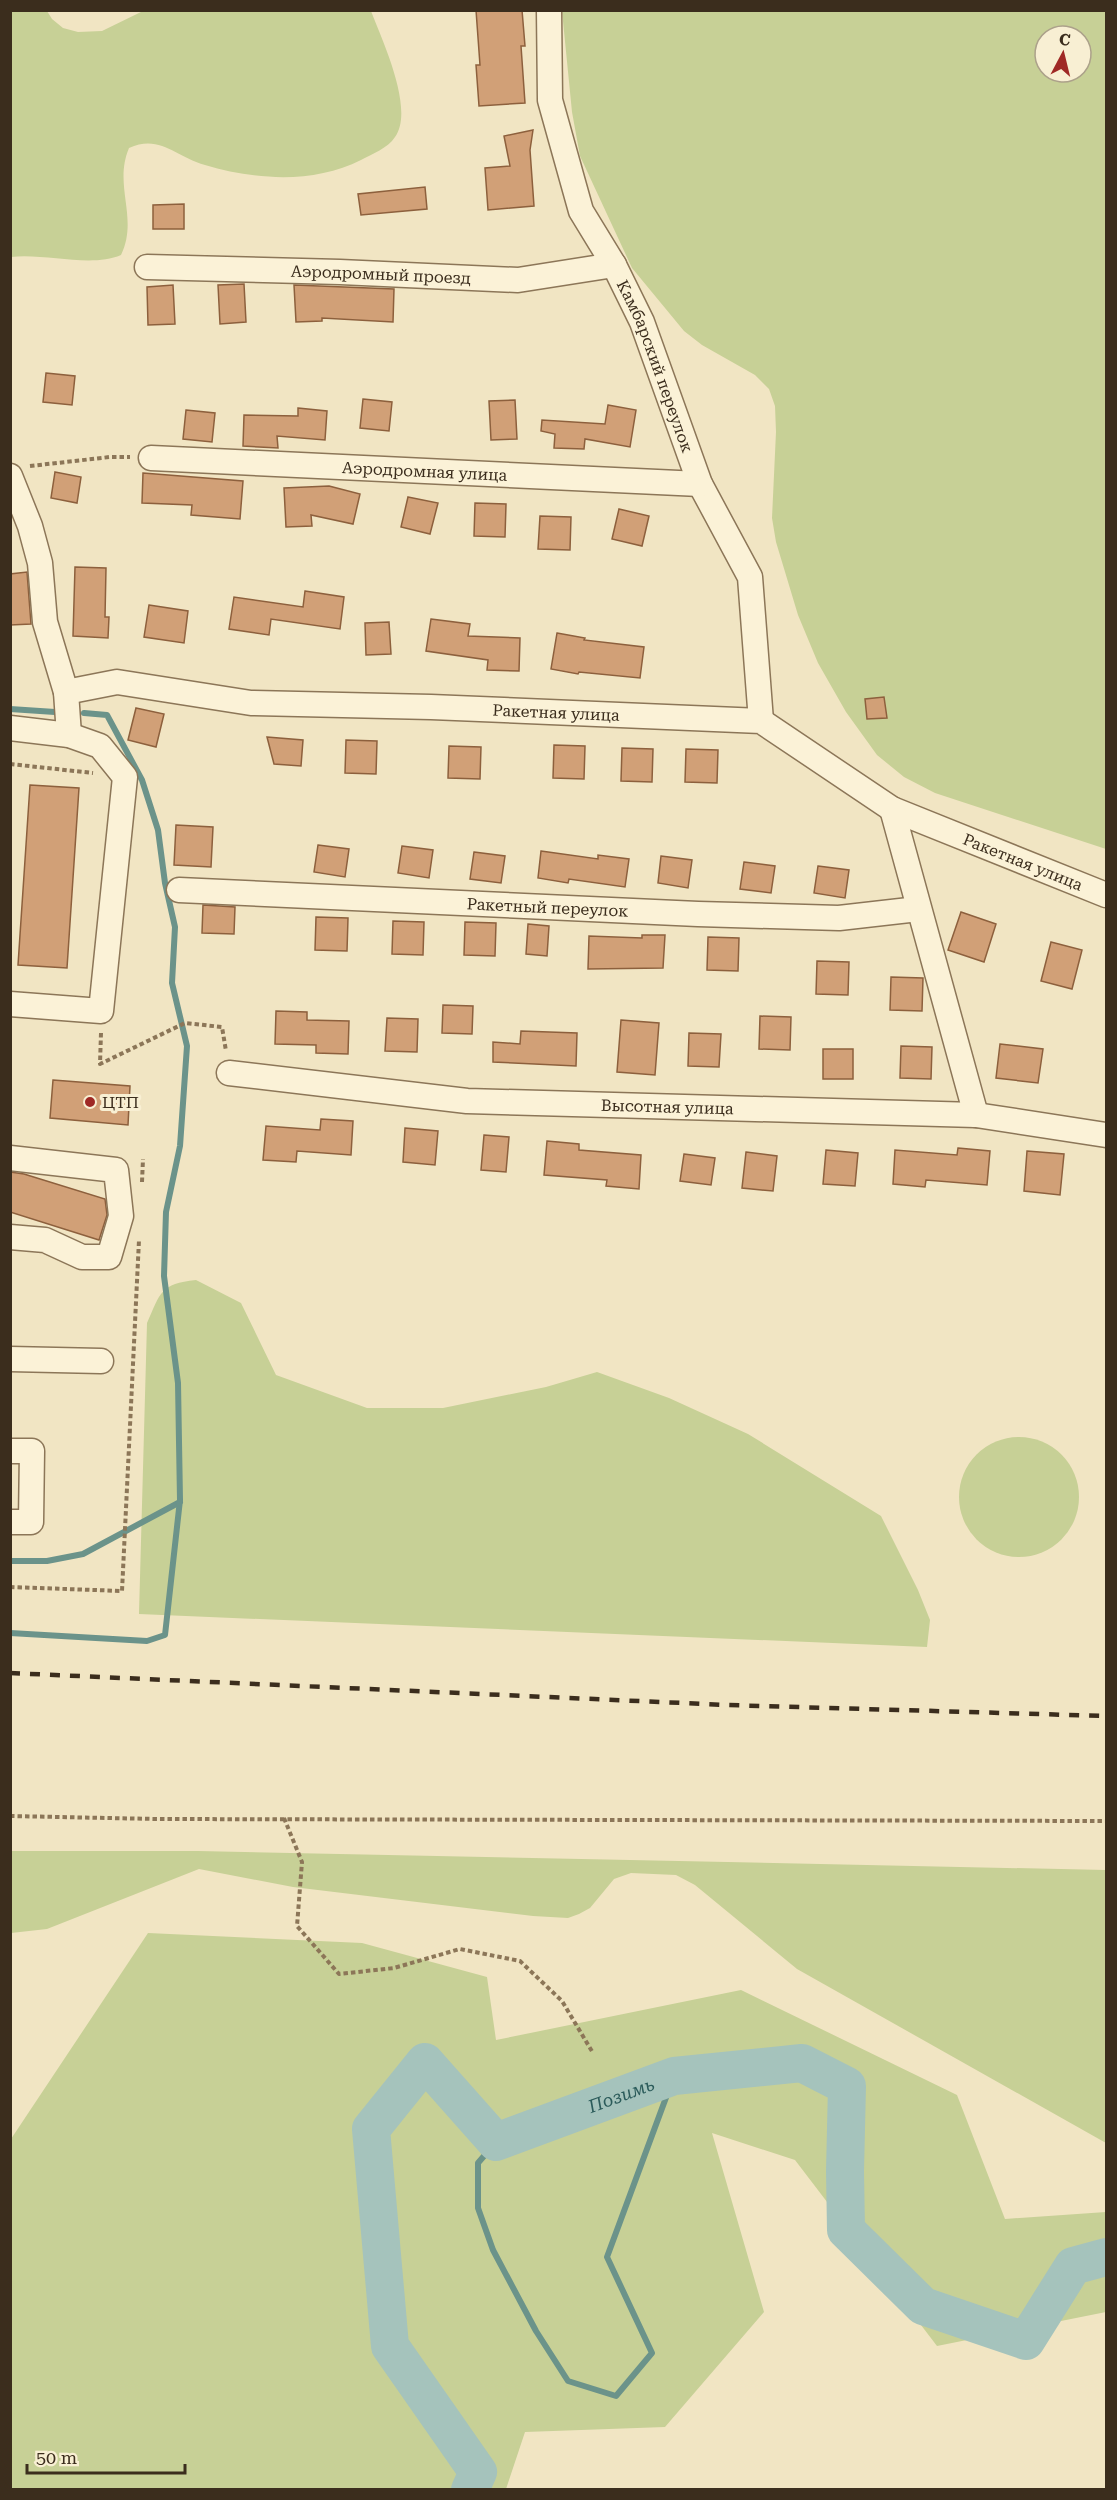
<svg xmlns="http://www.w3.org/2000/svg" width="1117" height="2500" font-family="'Roboto Serif',serif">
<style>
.green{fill:#c7d096;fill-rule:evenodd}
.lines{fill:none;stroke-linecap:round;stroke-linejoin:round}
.stream{stroke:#6b938a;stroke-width:6}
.river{stroke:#a5c3bc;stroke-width:38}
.building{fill:#d1a077;stroke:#8d603d;stroke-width:1.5}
.minor-casing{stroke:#8c7658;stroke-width:27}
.path{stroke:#8c7658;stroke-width:4;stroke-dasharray:4.5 3;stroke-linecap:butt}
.minor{stroke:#fbf2d7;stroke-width:24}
.rail{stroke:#3b2d1d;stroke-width:4.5;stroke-dasharray:10 10;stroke-linecap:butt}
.poi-dot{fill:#9f2925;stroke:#f8efd3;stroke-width:2}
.labels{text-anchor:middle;stroke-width:6;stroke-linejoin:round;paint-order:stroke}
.street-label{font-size:16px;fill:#3b2d1d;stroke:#f8efd3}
.poi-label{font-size:16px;fill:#3b2d1d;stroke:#f8efd3;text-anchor:start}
.water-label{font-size:18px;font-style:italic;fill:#2c5c5b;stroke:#f8efd3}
</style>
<rect width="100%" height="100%" fill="#f1e5c3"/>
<g class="green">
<path d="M11,10L47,11L52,19L63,28L78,32L102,31L143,11H371C382,40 415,109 395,137C388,148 372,154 361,160C314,184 255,180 205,165C176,157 160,134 129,148C113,186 139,217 121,255C91,268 45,253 11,257Z"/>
<path d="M562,11H1106V849L935,793L904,777L877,755L846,712L818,663L798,615L776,542L772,518L776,432L775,406L769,389L755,375L702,345L684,331L632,268L580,156L572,112ZM1045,36H1081V72H1045Z"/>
<path d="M196,1280L241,1303L276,1375L367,1408H443L546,1387L597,1372L669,1398L748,1434L881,1516L918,1590L930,1620L927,1647L139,1614L147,1323C161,1292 160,1284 196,1280Z"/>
<circle cx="1019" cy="1497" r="60"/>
<path d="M11,1851H198L1106,1870V2143L797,1969L695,1885L676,1875L631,1873L614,1879L590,1908L579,1914L568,1918L533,1916L293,1887L199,1869L47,1929L11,1933Z"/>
<path d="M148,1933L362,1943L487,1977L496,2040L741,1990L957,2095L1005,2219L1106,2212V2312L937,2346L795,2160L712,2133L764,2312L665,2427L525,2432L506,2489H11V2139Z"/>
</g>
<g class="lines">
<g class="stream">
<path d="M10,709L55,712"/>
<path d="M10,1561H47L83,1554L180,1502"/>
<path d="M10,1633L147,1641L165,1635L180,1500L178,1383L164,1276L166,1212L180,1146L187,1046L172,983L175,927L165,883L158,830L142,780L107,715L84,713"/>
<path d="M496,2142L478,2163V2208L493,2250L536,2331L568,2381L616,2396L652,2353L607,2257L674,2076"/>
</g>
<path class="river" id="s1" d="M470,2490L478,2472L390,2346L371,2129L425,2062L496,2142L674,2076L802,2063L847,2086L845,2171L846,2230L923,2306L1026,2341L1073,2266L1106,2257"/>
</g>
<g class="building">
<path d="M476,10H522L525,46H521L525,103L479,106L476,65H480Z"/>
<path d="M533,130L530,150L534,206L488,210L485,168L510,166L504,136Z"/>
<path d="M425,187L427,209L361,215L358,194Z"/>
<path d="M184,204V229H153V205Z"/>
<path d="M244,284L246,322L220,324L218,285Z"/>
<path d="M173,285L175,324L148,325L147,287Z"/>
<path d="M294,285L394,289L393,322L322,318V321L296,322Z"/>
<path d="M46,373L75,376L72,405L43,402Z"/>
<path d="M363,399L392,402L389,431L360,428Z"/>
<path d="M515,400L517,439L491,440L489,401Z"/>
<path d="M608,405L636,410L630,447L585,439L584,449L554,448L555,434L541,431L542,420L605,424Z"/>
<path d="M298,408L327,411L325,440L277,436L278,448L243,446L244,415L298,416Z"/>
<path d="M186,410L215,413L212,442L183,439Z"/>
<path d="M55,472L81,477L77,503L51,498Z"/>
<path d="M143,473L243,481L240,519L191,515L192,505L142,503Z"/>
<path d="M329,486L360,494L353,524L311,515L312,526L286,527L284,488Z"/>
<path d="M408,497L438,503L430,534L401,527Z"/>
<path d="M475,503L506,504L505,537L474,536Z"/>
<path d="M619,509L649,516L642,546L612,539Z"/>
<path d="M540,516L571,517L570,550L538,549Z"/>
<path d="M75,567L106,568L105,617H109L108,638L73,636Z"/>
<path d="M27,572L31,624L10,625V574Z"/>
<path d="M305,591L344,597L340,629L271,619L269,635L229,629L234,597L303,607Z"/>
<path d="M149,605L188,611L184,643L144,637Z"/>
<path d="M431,619L470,624L468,636L520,638L519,671L487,670L488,660L426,651Z"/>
<path d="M389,622L391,654L366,655L365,623Z"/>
<path d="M557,633L585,638L584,640L644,647L640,678L579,672L578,674L551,669Z"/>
<path d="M884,697L887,718L867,719L865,699Z"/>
<path d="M136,708L164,714L156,747L128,740Z"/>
<path d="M267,737L303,740L301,766L274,764Z"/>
<path d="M346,740L377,741L376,774L345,773Z"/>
<path d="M554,745L585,746L584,779L553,778Z"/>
<path d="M449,746L481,747L480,779L448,778Z"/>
<path d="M622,748L653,749L652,782L621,781Z"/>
<path d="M686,749L718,750L717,783L685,782Z"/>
<path d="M30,785L79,788L67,968L18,965Z"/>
<path d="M176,825L213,827L211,867L174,865Z"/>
<path d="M318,845L349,849L345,877L314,872Z"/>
<path d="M402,846L433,850L429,878L398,873Z"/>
<path d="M541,851L598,859V855L629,859L625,887L569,879L568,883L538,878Z"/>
<path d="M474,852L505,856L501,883L470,879Z"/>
<path d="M661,856L692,860L688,888L658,883Z"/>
<path d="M744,862L775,866L771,893L740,889Z"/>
<path d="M818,866L849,870L845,898L814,893Z"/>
<path d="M203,905L235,907L234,934L202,933Z"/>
<path d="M961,912L996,924L984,962L948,950Z"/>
<path d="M316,917L348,918L347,951L315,950Z"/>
<path d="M393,921L424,922L423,955L392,954Z"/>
<path d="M465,922L496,923L495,956L464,955Z"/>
<path d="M528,924L549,926L547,956L526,954Z"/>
<path d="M642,935H665L663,968L588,969L589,936L642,938Z"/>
<path d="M708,937L739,938L738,971L707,970Z"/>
<path d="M1051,942L1082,950L1072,989L1041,981Z"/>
<path d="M817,961L849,962L848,995L816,994Z"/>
<path d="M891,977L923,978L922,1011L890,1010Z"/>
<path d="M443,1005L473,1006L472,1034L442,1033Z"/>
<path d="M276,1011L307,1012V1020L349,1021L348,1054L316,1053V1045L275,1044Z"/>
<path d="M760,1016L791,1017L790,1050L759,1049Z"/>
<path d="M387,1018L418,1019L417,1052L385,1051Z"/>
<path d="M621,1020L659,1023L655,1075L617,1072Z"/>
<path d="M521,1031L577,1033L576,1066L493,1062V1042L520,1044Z"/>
<path d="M689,1033L721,1034L719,1067L688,1066Z"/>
<path d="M1000,1044L1043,1049L1038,1083L996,1078Z"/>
<path d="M901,1046L932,1047L931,1079L900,1078Z"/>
<rect x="823" y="1049" width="30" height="30"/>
<path d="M53,1080L130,1086L128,1125L50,1118Z"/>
<path d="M321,1119L353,1121L351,1155L297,1151L296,1162L263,1160L266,1126L320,1130Z"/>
<path d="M405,1128L438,1131L435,1165L403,1162Z"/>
<path d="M484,1135L509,1137L506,1172L481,1170Z"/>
<path d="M547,1141L579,1144V1150L641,1155L639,1189L606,1186L607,1180L544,1175Z"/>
<path d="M958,1148L990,1151L987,1185L926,1180L925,1187L893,1184L895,1150L957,1155Z"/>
<path d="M826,1150L858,1153L855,1186L823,1184Z"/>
<path d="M1027,1151L1064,1154L1060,1195L1024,1191Z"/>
<path d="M746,1152L777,1156L773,1191L742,1188Z"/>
<path d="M684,1154L715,1158L711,1185L680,1181Z"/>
<path d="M10,1172L24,1174L105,1199L107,1215L99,1240L10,1212Z"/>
</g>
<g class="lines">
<g class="minor-casing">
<g id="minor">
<path id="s2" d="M549,10L550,100L581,211L614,265L642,322L700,484L750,577L761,721"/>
<path id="s3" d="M147,267L340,272L518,280L614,265"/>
<path id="s4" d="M151,458L700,484"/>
<path d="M10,476L30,526L40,563L45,622L66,692"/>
<path d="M10,728L69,735L100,746L125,777L101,1011L10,1004"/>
<path id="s5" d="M69,735L66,692L117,682L251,703L431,707L761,721L892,809L1106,895"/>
<path d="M892,809L976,1115"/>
<path id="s6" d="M179,890L698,914L839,918L918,909"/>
<path id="s7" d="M229,1073L467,1101L976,1115L1106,1135"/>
<path d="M10,1158L116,1170L121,1216L109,1257H82L45,1240L10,1237"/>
<path d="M10,1359L101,1361"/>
<path d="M10,1451H32L31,1522H10"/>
</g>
</g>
<g class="path">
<path d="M30,466L110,457H130"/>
<path d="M10,764L93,773"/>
<path d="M101,1033L100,1064L185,1023L222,1027L226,1051"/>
<path d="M142,1182L143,1159"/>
<path d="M10,1587L122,1591L139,1240"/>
<path d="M10,1816L156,1819L1106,1821"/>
<path d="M284,1818L302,1862L297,1926L339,1974L394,1968L460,1949L520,1961L562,2001L593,2053"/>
</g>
<use href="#minor" class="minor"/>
<path class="rail" d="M10,1673L727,1705L1106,1716"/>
</g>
<circle class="poi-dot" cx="90" cy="1102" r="6"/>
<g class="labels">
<g class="street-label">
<text dy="6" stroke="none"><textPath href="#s3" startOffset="234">Аэродромный проезд</textPath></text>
<text dy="6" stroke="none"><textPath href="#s2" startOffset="378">Камбарский переулок</textPath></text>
<text dy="6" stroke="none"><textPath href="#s4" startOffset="274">Аэродромная улица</textPath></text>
<text dy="6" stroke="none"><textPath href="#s5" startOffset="536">Ракетная улица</textPath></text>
<text dy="6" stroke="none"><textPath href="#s5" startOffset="1040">Ракетная улица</textPath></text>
<text dy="6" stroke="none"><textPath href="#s6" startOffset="369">Ракетный переулок</textPath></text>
<text dy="6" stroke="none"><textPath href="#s7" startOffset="440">Высотная улица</textPath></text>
</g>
<g class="poi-label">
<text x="102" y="1108">ЦТП</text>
</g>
<g class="water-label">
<text dy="6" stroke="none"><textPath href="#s1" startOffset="718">Позимь</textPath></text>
</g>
</g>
<rect width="1117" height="2500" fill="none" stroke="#3b2d1d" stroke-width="24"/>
<g transform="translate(1063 54) rotate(7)"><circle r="28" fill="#f8efd3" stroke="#aca18a" stroke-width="1.5"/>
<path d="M0-4.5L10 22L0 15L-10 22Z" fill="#9f2925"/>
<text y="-9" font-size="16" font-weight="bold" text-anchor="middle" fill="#3b2d1d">С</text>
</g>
<path d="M27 2464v9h158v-9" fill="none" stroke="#3b2d1d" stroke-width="3"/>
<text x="36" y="2464" font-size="18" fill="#3b2d1d" stroke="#f8efd3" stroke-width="4.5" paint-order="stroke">50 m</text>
</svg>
